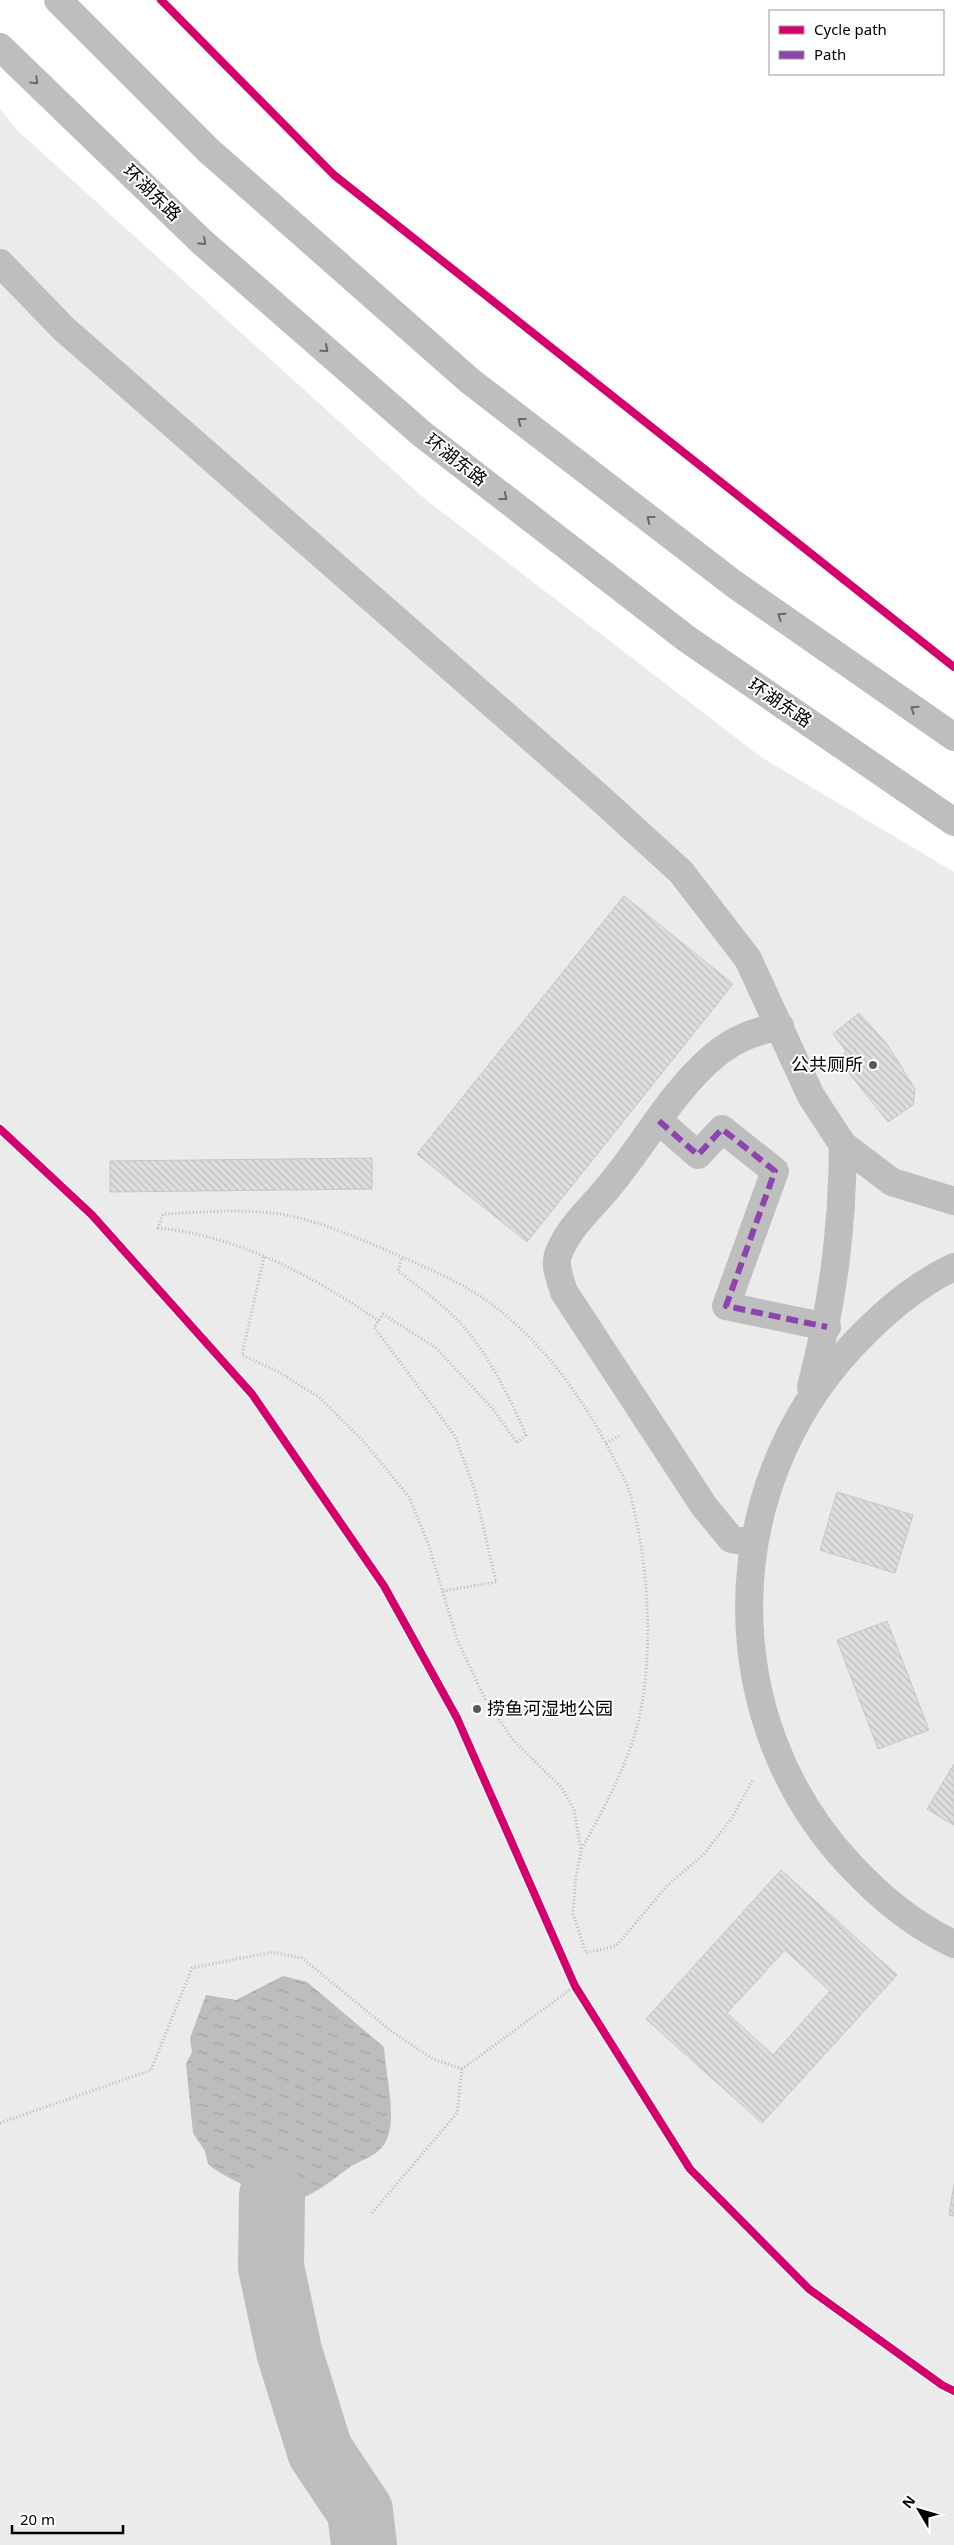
<svg xmlns="http://www.w3.org/2000/svg" width="954" height="2545" font-family="'Noto Sans','Noto Sans SC',sans-serif">
<style>
.green{fill:#ebebeb}
.water{fill:url(#water-ripples)}
.lines{fill:none;stroke-linecap:round;stroke-linejoin:round}
.river{stroke:#bdbdbd;stroke-width:66}
.building{fill:url(#building-back-hatch);stroke:#c6c6c6;fill-rule:evenodd}
.path{stroke:#b9b9b9;stroke-width:3;stroke-dasharray:1 2.5;stroke-linecap:butt}
.minor{stroke:#bebebe;stroke-width:28}
.major{stroke:#bebebe;stroke-width:28}
.quiet{stroke:#8e44ad;stroke-width:6;stroke-dasharray:12 6;stroke-linecap:butt}
.cycleway-casing{stroke:#fff;stroke-width:11}
.cycleway{stroke:#d6006c;stroke-width:8}
.oneway{stroke:#686868}
.poi-dot{fill:#595959;stroke:#fff;stroke-width:2}
.labels{text-anchor:middle;stroke-width:4;stroke-linejoin:round;paint-order:stroke}
.street-label{font-size:18px;fill:#000;stroke:#fff}
.poi-label{font-size:18px;fill:#000;stroke:#fff;text-anchor:end}
</style>
<defs>
<pattern id="water-ripples" width="26" height="14" patternUnits="userSpaceOnUse" patternTransform="scale(1.25)"><rect width="26" height="14" fill="#bdbdbd"/><path d="M2 4q2-2 4 0t4 0M15 11q2-2 4 0t4 0" fill="none" stroke="#a1a1a1"/></pattern>
<pattern id="building-back-hatch" width="6" height="6" patternUnits="userSpaceOnUse" patternTransform="scale(1.25)"><rect width="6" height="6" fill="#dedede"/><path d="M-1 5l2 2M0 0l6 6M5-1l2 2" fill="none" stroke="#bdbdbd"/></pattern>
</defs>
<rect width="100%" height="100%" fill="#fff"/>
<path class="green" d="M0,109L18,131L425,499L761,757L954,872V2545H0Z"/>
<path class="water" d="M283,1976L307,1982L384,2047C385,2074 398,2117 386,2141C379,2156 362,2159 350,2167C332,2180 317,2194 295,2200C278,2204 221,2176 208,2164L205,2151L193,2133L186,2064L192,2052L190,2038L206,1995L236,2000Z"/>
<g class="lines">
<path class="river" d="M272,2195L271,2267L289,2351L320,2451L360,2511L364,2545"/>
</g>
<g class="building">
<path d="M624,896L733,984L527,1242L417,1154Z"/>
<path d="M859,1013L887,1044L915,1089L913,1105L888,1122L849,1073L842,1057L846,1051L833,1034Z"/>
<path d="M372,1158V1189L110,1192V1161Z"/>
<path d="M837,1492L913,1515L895,1573L820,1550Z"/>
<path d="M887,1621L929,1730L878,1749L837,1640Z"/>
<path d="M954,1764V1825L927,1809Z"/>
<path d="M781,1870L897,1975L762,2123L646,2019ZM785,1950L830,1991L773,2055L727,2013Z"/>
<path d="M954,2184V2216L949,2215Z"/>
</g>
<g class="lines">
<g class="path">
<path d="M264,1257L242,1355L277,1371L319,1397L365,1443L409,1497L428,1543L457,1639L485,1699L513,1740L561,1787L574,1809L581,1850L576,1876L573,1914L586,1953L616,1946L668,1885L703,1855L732,1818L753,1779"/>
<path d="M379,1321C313,1276 239,1236 158,1228L163,1214C204,1212 245,1208 286,1215C326,1223 365,1241 402,1257"/>
<path d="M606,1443L619,1436"/>
<path d="M443,1591L496,1582L475,1491L455,1436L374,1327L383,1314L435,1347L494,1410L517,1443L526,1435C512,1402 489,1356 465,1328C446,1306 421,1289 398,1271L402,1257C438,1273 474,1288 504,1314C550,1352 586,1403 613,1457C618,1467 624,1477 628,1487C649,1558 656,1662 635,1734C622,1775 602,1812 581,1850"/>
<path d="M0,2123L151,2070L192,1968L272,1952L302,1958L391,2031L433,2059L462,2069"/>
<path d="M372,2213L457,2113L462,2069L575,1986"/>
</g>
<g class="minor">
<path d="M0,263L64,329L601,799L681,872L748,959L811,1096L843,1145L892,1182L954,1201"/>
<path d="M659,1121L698,1155L722,1129L775,1171L726,1306L827,1327"/>
<path d="M954,1267C915,1285 881,1315 852,1346C716,1491 714,1721 851,1866C880,1897 915,1926 954,1944"/>
<path d="M811,1387C833,1302 842,1233 843,1145"/>
<path d="M754,1543L731,1539L704,1506L564,1292C561,1281 554,1267 558,1255C568,1227 592,1208 610,1185C645,1143 672,1091 715,1055C736,1038 754,1032 780,1026"/>
</g>
<g class="major">
<path d="M58,0L209,151L470,381L734,584L954,737"/>
<path d="M0,47L202,242L422,434L687,639L954,822"/>
</g>
<path class="quiet" d="M659,1121L698,1155L722,1129L775,1171L726,1306L827,1327"/>
<g class="cycleway-casing">
<g id="cycleway">
<path d="M161,0L334,175L954,667"/>
<path d="M0,1129L92,1215L252,1394L384,1586L457,1718L575,1986L690,2169L809,2289L942,2385L954,2391"/>
</g>
</g>
<use href="#cycleway" class="cycleway"/>
</g>
<defs><path id="oneway-chevron" d="M-2-3.5L2.5 0L-2 3.5" fill="none" stroke-width="1.6" stroke-linecap="round" stroke-linejoin="round" transform="scale(1.25)"/></defs>
<g class="oneway">
<use href="#oneway-chevron" transform="translate(35 81) rotate(44)"/>
<use href="#oneway-chevron" transform="translate(203 242) rotate(42)"/>
<use href="#oneway-chevron" transform="translate(325 349) rotate(41)"/>
<use href="#oneway-chevron" transform="translate(521 421) rotate(-142)"/>
<use href="#oneway-chevron" transform="translate(504 497) rotate(38)"/>
<use href="#oneway-chevron" transform="translate(650 519) rotate(-142)"/>
<use href="#oneway-chevron" transform="translate(781 616) rotate(-145)"/>
<use href="#oneway-chevron" transform="translate(914 709) rotate(-145)"/>
</g>
<g class="poi-dot">
<circle cx="873" cy="1065" r="5"/>
<circle cx="477" cy="1709" r="5"/>
</g>
<g class="labels">
<g class="street-label">
<text transform="translate(152 193) rotate(44)" y="6">环湖东路</text>
<text transform="translate(456 460) rotate(38)" y="6">环湖东路</text>
<text transform="translate(780 703) rotate(34)" y="6">环湖东路</text>
</g>
<g class="poi-label">
<text x="863" y="1071">公共厕所</text>
<text x="487" y="1715" text-anchor="start">捞鱼河湿地公园</text>
</g>
</g>
<rect x="769" y="10" width="175" height="65" fill="#ffffff" stroke="#999999"/>
<rect x="779" y="26" width="25" height="8" fill="#d6006c" stroke="#999999"/>
<text x="814" y="35" font-size="15" fill="#000000">Cycle path</text>
<rect x="779" y="51" width="25" height="8" fill="#8e44ad" stroke="#999999"/>
<text x="814" y="60" font-size="15" fill="#000000">Path</text>
<g transform="translate(919 2510) rotate(308)" stroke="#ffffff" stroke-width="4" paint-order="stroke">
<path d="M0-4L9 19L0 12L-9 19Z" fill="#000000"/>
<text y="-8" font-size="14" font-weight="bold" text-anchor="middle" fill="#000000">N</text>
</g>
<path d="M12 2525v8h111v-8" fill="none" stroke="#000000" stroke-width="2.5"/>
<text x="20" y="2525" font-size="15" fill="#000000" stroke="#ffffff" stroke-width="4" paint-order="stroke">20 m</text>
</svg>
